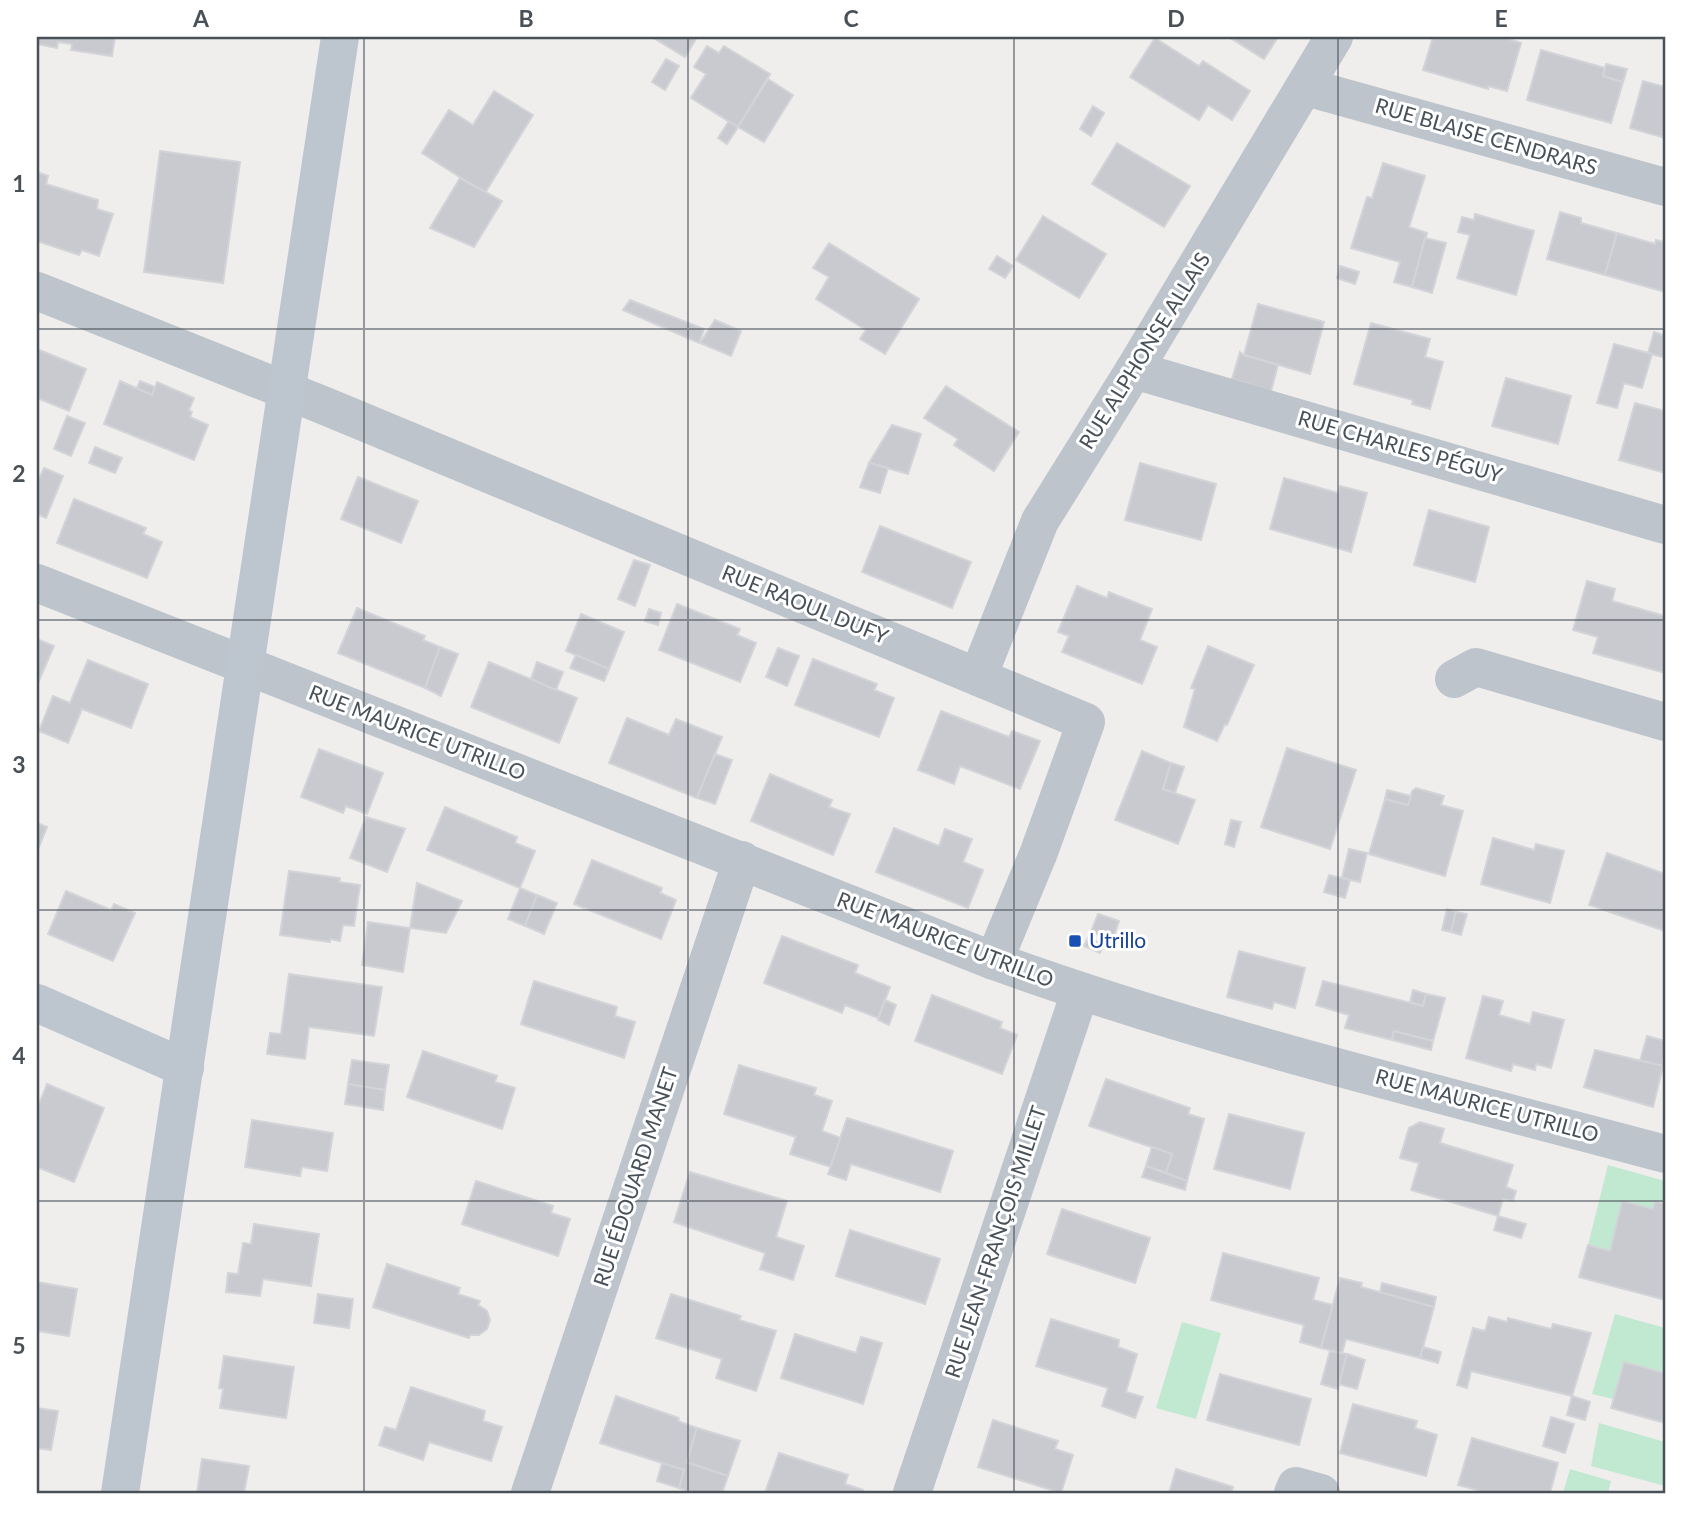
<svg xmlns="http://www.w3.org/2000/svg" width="1702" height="1530" font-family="Lato,sans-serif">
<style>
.green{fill:#c1e8d1}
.building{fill:#c9cacf;stroke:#d2d4d8;stroke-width:2}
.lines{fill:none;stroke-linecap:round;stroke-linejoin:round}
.street{stroke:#bdc4cb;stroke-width:38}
.secondary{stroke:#bdc5cf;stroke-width:38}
.grid{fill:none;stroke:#485058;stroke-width:2;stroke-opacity:0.55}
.transit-dot{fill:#1a4fb4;stroke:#fff;stroke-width:2.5}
.labels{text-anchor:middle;stroke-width:6;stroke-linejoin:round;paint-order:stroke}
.street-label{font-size:21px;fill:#485058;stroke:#fff}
.transit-label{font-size:21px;fill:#164399;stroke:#fff;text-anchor:start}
.neatline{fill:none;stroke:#485058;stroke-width:2.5}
.grid-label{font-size:23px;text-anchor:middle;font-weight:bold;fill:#485058}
</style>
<rect width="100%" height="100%" fill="#f0eeed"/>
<g class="green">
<path d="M1608,1165L1665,1181V1204L1655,1202L1653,1209L1622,1201L1610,1251L1588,1245Z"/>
<path d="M1615,1314L1665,1328V1373L1625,1362L1613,1399L1592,1394Z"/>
<path d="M1182,1322L1221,1333L1196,1419L1156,1408Z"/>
<path d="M1599,1423L1665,1442V1486L1591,1466Z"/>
<path d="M1570,1469L1611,1481L1608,1493H1563Z"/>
</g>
<g class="building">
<path d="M37,37H115L112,56L71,50L72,44L58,42L57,48L37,44Z"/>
<path d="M652,37H697L685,57Z"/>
<path d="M1229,37H1278L1264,59Z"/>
<path d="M1433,37H1503L1521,43L1507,91L1488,86V89L1423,70Z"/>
<path d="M1155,38L1199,66L1203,61L1250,91L1232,120L1208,105L1199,120L1130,77Z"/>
<path d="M707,46L719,53L724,46L770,74L738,127L691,98L706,74L694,67Z"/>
<path d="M1541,50L1605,68L1603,76L1623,82L1611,123L1527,100Z"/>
<path d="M666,59L679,66L665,90L652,82Z"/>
<path d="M1606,64L1627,69L1623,82L1603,76Z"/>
<path d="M768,79L793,95L764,142L738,127Z"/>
<path d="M1643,81L1665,87V138L1630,128Z"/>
<path d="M494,91L533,115L485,193L422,153L449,110L473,125Z"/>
<path d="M1093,106L1104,113L1091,136L1080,129Z"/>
<path d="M729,121L738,127L727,144L718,138Z"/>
<path d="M1117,143L1190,186L1164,227L1092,184Z"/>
<path d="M160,151L240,162L223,283L144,272Z"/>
<path d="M1383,163L1425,176L1409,227L1427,233L1412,287L1394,282L1400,262L1351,248L1367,197L1372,198Z"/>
<path d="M37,172L48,176L46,184L98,200L97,209L113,214L99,256L82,250L79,255L37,241Z"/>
<path d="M460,178L502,201L474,247L430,228Z"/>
<path d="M1560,212L1581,218V223L1617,233L1605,275L1547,259Z"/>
<path d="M1475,214L1534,231L1516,295L1457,278L1470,235L1458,232L1462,217L1474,220Z"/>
<path d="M1043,216L1106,254L1079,298L1016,260Z"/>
<path d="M1617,233L1655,244L1656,240L1665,242V292L1605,275Z"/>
<path d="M1425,238L1446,243L1432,293L1412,287Z"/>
<path d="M829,243L919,299L885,354L860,339L866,330L816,299L829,277L813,268Z"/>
<path d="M997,256L1013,266L1005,278L989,269Z"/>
<path d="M1340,266L1359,272L1355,284L1337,278Z"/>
<path d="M630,300L704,329L699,343L623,310Z"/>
<path d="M1258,304L1324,322L1310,374L1244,355Z"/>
<path d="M715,320L741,331L731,356L700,343Z"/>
<path d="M1371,323L1430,339L1425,357L1443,362L1430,409L1412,404L1413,400L1354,384Z"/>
<path d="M1654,332L1665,336V358L1648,353Z"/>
<path d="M1614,344L1652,354L1642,388L1624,383L1617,408L1597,403Z"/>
<path d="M37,349L86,369L69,411L37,398Z"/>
<path d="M1240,352L1244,355L1278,365L1271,391L1232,379Z"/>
<path d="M1506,378L1571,396L1558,444L1492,426Z"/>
<path d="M120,381L152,395L157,382L194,398L189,410L192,412L190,417L208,425L194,460L104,424Z"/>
<path d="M140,381L155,387L152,395L137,388Z"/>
<path d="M946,386L1019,432L994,471L954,445L958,439L924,418Z"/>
<path d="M1635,403L1665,411V473L1619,460Z"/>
<path d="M67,416L85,423L71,456L54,449Z"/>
<path d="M892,425L921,434L908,474L869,463Z"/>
<path d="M95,447L122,458L115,473L89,463Z"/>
<path d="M869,463L888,468L880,493L860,487Z"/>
<path d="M1140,463L1216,484L1201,540L1125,520Z"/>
<path d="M44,468L63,476L46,518L37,514V478L39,479Z"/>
<path d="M358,477L418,501L401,543L341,519Z"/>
<path d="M1284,478L1338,493L1340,486L1367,493L1351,552L1270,529Z"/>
<path d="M74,499L146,528L143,534L162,542L147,578L57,543Z"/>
<path d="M1429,510L1489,527L1475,582L1414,565Z"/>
<path d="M880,526L971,562L952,608L862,572Z"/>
<path d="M634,560L650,565L635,606L618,599Z"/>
<path d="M1587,581L1615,589L1612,601L1665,616V673L1593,653L1598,637L1573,630Z"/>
<path d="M1077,586L1107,598L1109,592L1152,609L1140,640L1157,647L1142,684L1062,652L1069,636L1058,632Z"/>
<path d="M677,604L740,629L737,635L756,643L740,682L659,650Z"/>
<path d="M357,608L425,636L423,640L440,647L425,688L338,653Z"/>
<path d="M649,609L661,613L658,625L645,621Z"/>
<path d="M581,614L624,632L609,669L566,651Z"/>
<path d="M37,639L54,646L38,683H37Z"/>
<path d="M1208,646L1254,665L1227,725L1225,724L1217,741L1184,727L1195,689L1191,688Z"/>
<path d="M440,647L458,654L441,696L425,688Z"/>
<path d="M778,648L799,656L787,686L766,677Z"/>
<path d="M576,655L609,669L604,681L570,668Z"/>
<path d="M813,659L877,684L874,690L894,698L879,737L795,705Z"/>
<path d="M88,660L148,684L131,728L82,709L68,743L39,731L53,696L70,703Z"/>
<path d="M489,662L577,698L559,743L471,707Z"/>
<path d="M537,662L563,672L556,690L531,679Z"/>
<path d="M941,711L1009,737L1012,731L1040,741L1020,789L960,766L954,784L918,770Z"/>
<path d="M627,718L669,735L676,719L722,737L697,798L609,763Z"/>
<path d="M1287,748L1356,770L1330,849L1261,827Z"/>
<path d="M319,749L383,773L367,814L346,806L343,813L301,797Z"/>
<path d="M1142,751L1171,763L1163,789L1195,800L1178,844L1115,820Z"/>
<path d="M715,754L732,760L715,804L697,798Z"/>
<path d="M1171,763L1184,767L1175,793L1163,789Z"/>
<path d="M770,774L832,800L829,807L850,814L833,855L751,821Z"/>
<path d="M1416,788L1444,796L1441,805L1463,811L1445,876L1369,854L1385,799L1408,805L1412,791Z"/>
<path d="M1387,790L1411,796L1408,805L1385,799Z"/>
<path d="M445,807L517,837L515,843L535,851L520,888L427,850Z"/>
<path d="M366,817L405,829L387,872L350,858Z"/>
<path d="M1231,820L1241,822L1234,847L1225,844Z"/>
<path d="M37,823L47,827L37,852Z"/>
<path d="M894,828L939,846L945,829L972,839L963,862L983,870L968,908L876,872Z"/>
<path d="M1493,838L1534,850L1536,844L1564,851L1550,903L1481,884Z"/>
<path d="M1349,849L1367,853L1360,882L1342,878Z"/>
<path d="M1607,853L1665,874V931L1589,905Z"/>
<path d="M592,860L662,888L660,893L676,900L661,939L574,904Z"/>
<path d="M289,871L340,878L339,882L360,885L354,926L343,925L340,941L330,939V942L280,935Z"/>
<path d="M1329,875L1350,880L1345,898L1324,892Z"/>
<path d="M417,883L462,901L446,933L410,928Z"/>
<path d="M520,888L537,895L525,926L508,919Z"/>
<path d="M66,891L111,910L114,904L135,913L113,961L48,934Z"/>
<path d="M537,895L557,903L544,934L525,926Z"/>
<path d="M1447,909L1456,912L1451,932L1442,930Z"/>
<path d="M1456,912L1467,914L1461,935L1451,932Z"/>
<path d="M1098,914L1119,921L1113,939L1091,932Z"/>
<path d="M368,922L410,928L403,972L362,965Z"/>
<path d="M782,936L858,965L855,973L890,987L878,1018L845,1005L842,1013L764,983Z"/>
<path d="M1088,938L1103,945L1100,953L1084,946Z"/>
<path d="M1239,951L1305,968L1295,1008L1274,1002L1272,1009L1227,997Z"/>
<path d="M289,974L382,987L374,1036L309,1027L305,1059L267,1054L270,1033L281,1034Z"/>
<path d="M534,981L617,1007L615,1016L635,1022L624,1058L521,1024Z"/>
<path d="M1323,981L1423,1006L1426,994L1445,998L1433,1041L1394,1031L1392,1040L1345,1028L1349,1015L1316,1005Z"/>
<path d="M1413,990L1426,994L1423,1006L1410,1002Z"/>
<path d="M932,995L1002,1022L1000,1028L1017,1035L1002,1074L915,1041Z"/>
<path d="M1483,996L1503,1001L1499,1015L1530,1024L1533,1012L1564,1020L1551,1068L1536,1064L1535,1070L1513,1064L1511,1071L1466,1058Z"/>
<path d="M885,1000L896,1005L889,1025L878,1020Z"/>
<path d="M1394,1031L1433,1041L1431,1050L1392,1040Z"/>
<path d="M1647,1036L1665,1041L1663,1066L1640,1061Z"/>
<path d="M1595,1050L1663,1066L1653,1107L1584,1087Z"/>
<path d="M423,1051L497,1076L495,1082L515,1088L502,1129L407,1097Z"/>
<path d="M352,1060L389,1065L385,1090L348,1084Z"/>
<path d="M739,1065L816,1088L814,1095L832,1101L822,1131L841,1138L831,1167L790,1154L796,1137L724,1114Z"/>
<path d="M1106,1079L1190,1108L1188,1114L1204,1119L1187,1181L1166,1173L1172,1154L1089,1126Z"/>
<path d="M47,1084L104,1108L74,1182L37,1167V1109Z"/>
<path d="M348,1084L385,1090L383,1110L345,1104Z"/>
<path d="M1229,1114L1304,1133L1290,1189L1214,1169Z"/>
<path d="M847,1118L953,1151L940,1192L851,1164L846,1180L828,1174Z"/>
<path d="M252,1120L333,1133L327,1171L302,1167L300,1176L245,1167Z"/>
<path d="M1420,1122L1444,1129L1440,1143L1513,1165L1506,1187L1516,1191L1513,1201L1503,1199L1498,1216L1411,1190L1419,1163L1400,1158L1409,1128Z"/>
<path d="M1152,1147L1172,1154L1166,1173L1146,1166Z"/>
<path d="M1146,1166L1187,1181L1185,1190L1142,1177Z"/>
<path d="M690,1172L787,1201L776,1237L804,1246L793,1280L760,1269L765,1253L674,1222Z"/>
<path d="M476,1181L553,1206L551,1213L570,1219L558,1256L462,1224Z"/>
<path d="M1622,1201L1653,1209L1655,1201L1665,1204V1300L1579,1277L1588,1245L1610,1251Z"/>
<path d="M1062,1209L1150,1238L1135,1283L1047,1254Z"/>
<path d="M1498,1216L1526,1224L1521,1238L1494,1230Z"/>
<path d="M254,1224L319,1234L311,1286L263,1279L260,1296L226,1292L228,1273L238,1274L243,1243L251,1244Z"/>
<path d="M850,1230L940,1259L925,1304L836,1276Z"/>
<path d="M1223,1253L1319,1278L1313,1300L1333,1305L1321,1348L1300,1342L1304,1325L1211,1300Z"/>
<path d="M387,1264L460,1288L458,1294L480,1301L478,1305L487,1311L490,1320L487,1329L479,1335H470L469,1338L373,1307Z"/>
<path d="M1340,1278L1362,1283L1361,1287L1434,1307L1420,1358L1346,1339L1342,1353L1321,1348Z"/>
<path d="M37,1282L77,1289L69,1336L37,1331Z"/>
<path d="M1382,1283L1436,1297L1434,1307L1380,1292Z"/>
<path d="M318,1294L353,1299L349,1328L314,1323Z"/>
<path d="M671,1294L741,1316L739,1320L776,1331L756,1391L716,1378L722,1359L656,1338Z"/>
<path d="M1489,1317L1507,1322L1508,1318L1551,1329L1553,1324L1591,1333L1572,1396L1471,1371L1467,1388L1457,1385L1473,1328L1485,1331Z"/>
<path d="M1051,1319L1119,1340L1118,1347L1137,1354L1126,1392L1143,1397L1135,1418L1102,1406L1108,1388L1036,1366Z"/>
<path d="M795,1334L856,1353L861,1337L882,1343L863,1404L781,1378Z"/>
<path d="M1423,1347L1441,1352L1438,1363L1420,1358Z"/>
<path d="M1330,1351L1347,1354L1338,1389L1321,1384Z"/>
<path d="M1347,1354L1365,1360L1357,1389L1339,1384Z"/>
<path d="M224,1356L294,1367L286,1418L220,1408L223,1389L219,1388Z"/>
<path d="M1624,1362L1665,1373V1423L1611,1408Z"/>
<path d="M1220,1374L1311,1399L1299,1445L1207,1420Z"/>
<path d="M411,1387L485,1411L483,1421L502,1427L491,1461L429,1442L423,1460L379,1445L385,1427L396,1430Z"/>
<path d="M616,1396L679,1418L678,1421L697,1428L687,1462L728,1476L722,1493H694L679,1488L684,1470L600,1443Z"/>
<path d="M1572,1396L1590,1402L1585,1420L1567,1415Z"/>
<path d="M1353,1404L1417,1421L1415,1428L1437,1435L1426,1476L1340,1453Z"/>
<path d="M37,1408L58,1411L51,1450L37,1448Z"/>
<path d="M1551,1417L1574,1424L1565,1453L1543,1446Z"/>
<path d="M993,1420L1058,1441L1055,1449L1073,1455L1061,1493L978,1467Z"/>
<path d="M697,1428L740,1441L728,1476L687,1462Z"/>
<path d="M1472,1438L1558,1463L1550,1493H1488L1458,1485Z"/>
<path d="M779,1453L848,1475L845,1484L863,1490L862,1493H765Z"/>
<path d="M202,1459L249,1466L244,1493H197Z"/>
<path d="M662,1463L684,1470L679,1488L657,1481Z"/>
<path d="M1176,1469L1233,1487L1231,1493H1169Z"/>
</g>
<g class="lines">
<g class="street">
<path d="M1306,87L1665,187"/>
<path d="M37,291L325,406L1086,722L1039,852L994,961"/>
<path d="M1134,370L1665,525"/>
<path d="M37,583L994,961C1213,1040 1441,1094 1665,1154"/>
<path d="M978,677L1040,521L1134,370L1334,37"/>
<path d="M1454,679L1476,667L1665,722"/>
<path d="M530,1493L742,860"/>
<path d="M912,1493L1080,992"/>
<path d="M1293,1493L1296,1486L1321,1493"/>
</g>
<g class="secondary">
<path d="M37,1003L185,1068"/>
<path d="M120,1493L340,37"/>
</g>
</g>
<path class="grid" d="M364,37V1493M688,37V1493M1014,37V1493M1338,37V1493M37,329H1665M37,620H1665M37,910H1665M37,1201H1665"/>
<rect class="transit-dot" x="1068" y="934" width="14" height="14" rx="3.5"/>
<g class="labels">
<g class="street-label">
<text transform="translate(1486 137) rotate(16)" y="7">RUE BLAISE CENDRARS</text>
<text transform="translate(1145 351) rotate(-58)" y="7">RUE ALPHONSE ALLAIS</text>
<text transform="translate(1400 447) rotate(16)" y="7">RUE CHARLES PÉGUY</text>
<text transform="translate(805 605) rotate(22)" y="7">RUE RAOUL DUFY</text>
<text transform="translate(417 733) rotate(21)" y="7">RUE MAURICE UTRILLO</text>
<text transform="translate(945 940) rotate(21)" y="7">RUE MAURICE UTRILLO</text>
<text transform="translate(1487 1106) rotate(15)" y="7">RUE MAURICE UTRILLO</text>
<text transform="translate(636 1177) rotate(-72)" y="7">RUE ÉDOUARD MANET</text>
<text transform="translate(996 1242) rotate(-72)" y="7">RUE JEAN-FRANÇOIS MILLET</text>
</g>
<g class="transit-label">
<text x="1089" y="948">Utrillo</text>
</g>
</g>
<rect width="1702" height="1530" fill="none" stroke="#ffffff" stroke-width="77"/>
<rect x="38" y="38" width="1626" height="1454" class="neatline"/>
<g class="grid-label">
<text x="201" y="27">A</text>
<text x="526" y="27">B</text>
<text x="851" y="27">C</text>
<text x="1176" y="27">D</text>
<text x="1501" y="27">E</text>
<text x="19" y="192">1</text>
<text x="19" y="482">2</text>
<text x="19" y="773">3</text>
<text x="19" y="1064">4</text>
<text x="19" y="1354">5</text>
</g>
</svg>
